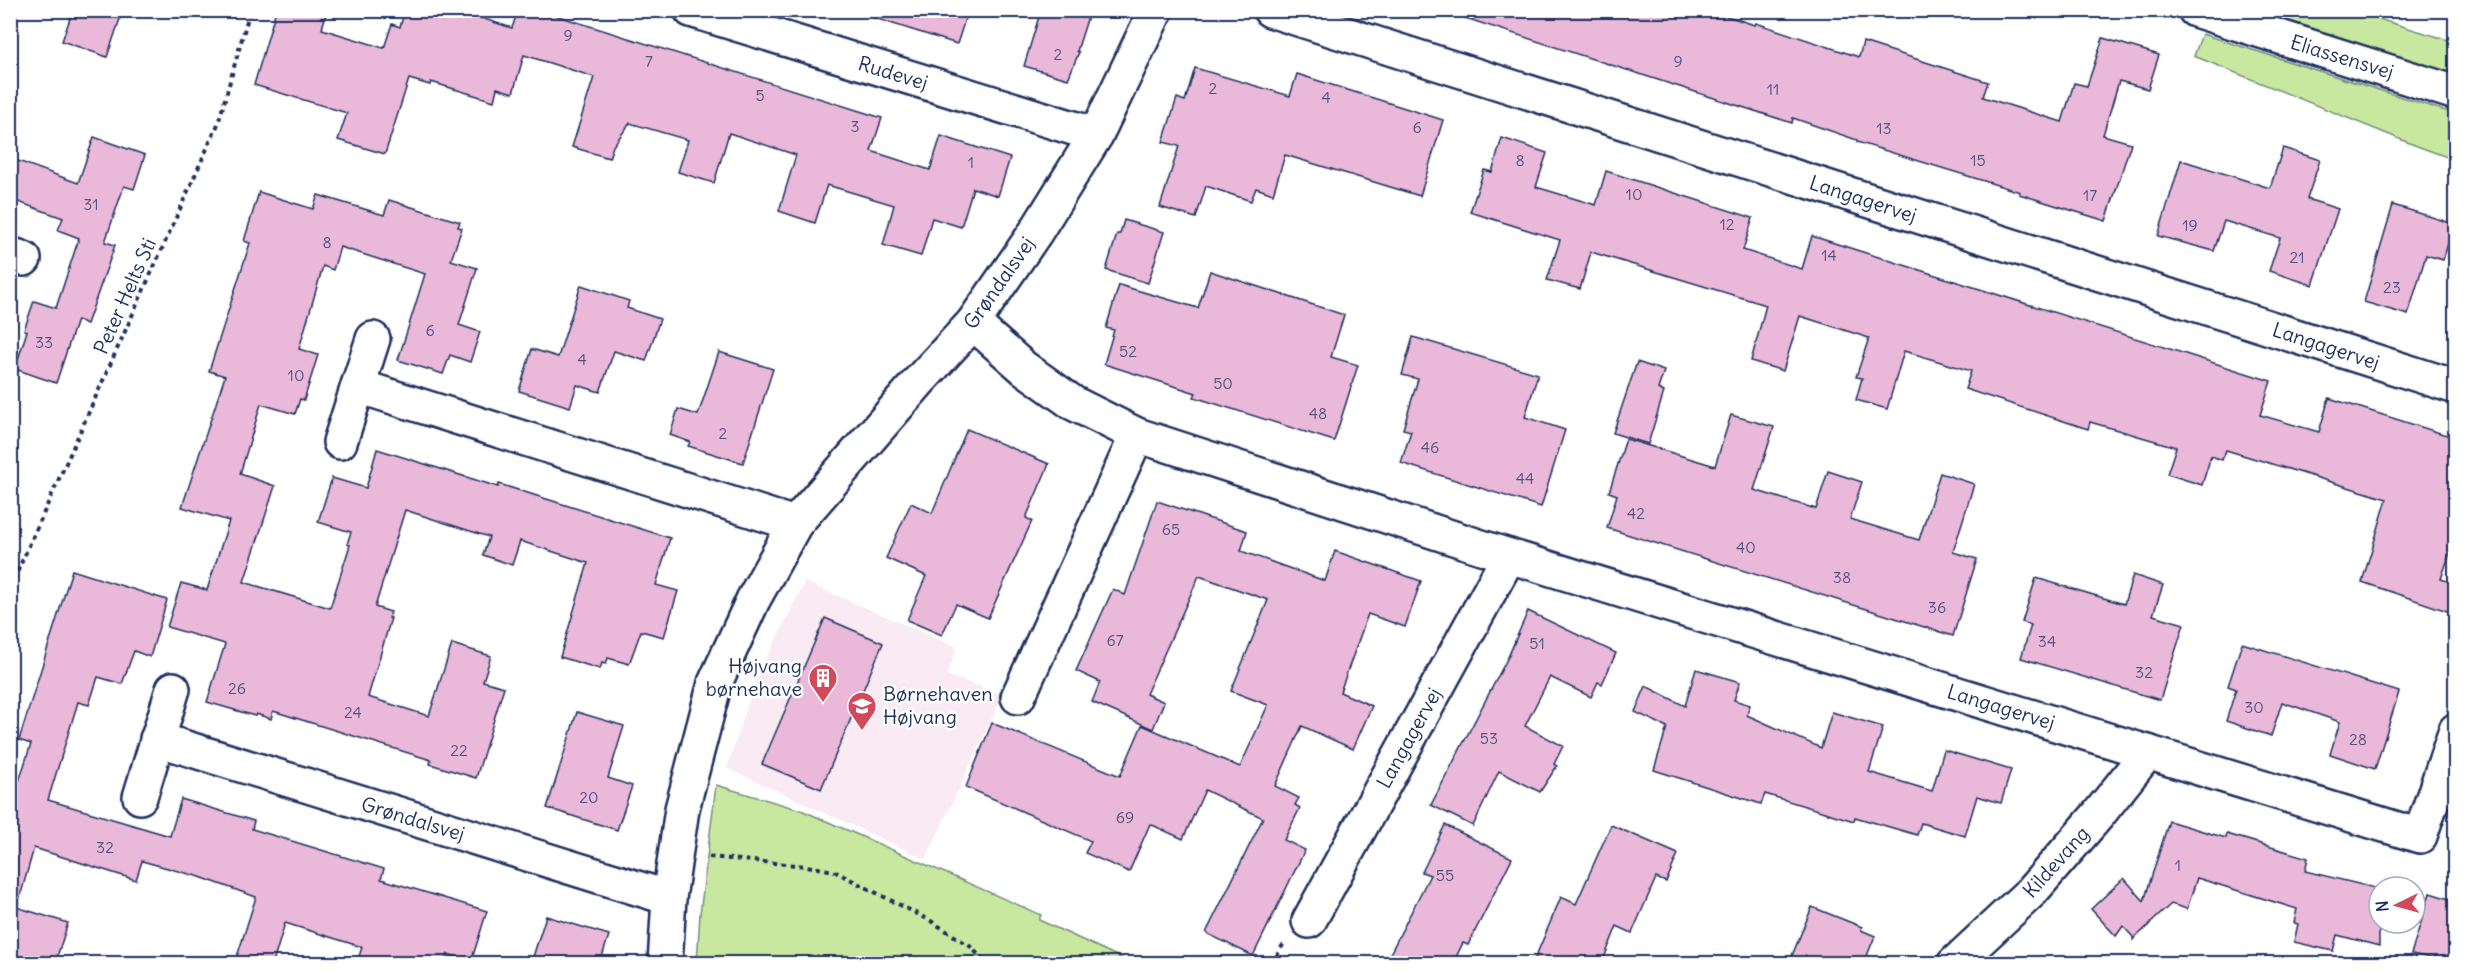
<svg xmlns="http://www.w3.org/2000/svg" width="2466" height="974" font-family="Delius,sans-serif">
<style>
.built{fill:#f9eaf4}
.green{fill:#c9e89f;stroke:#728c7e;stroke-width:1.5}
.building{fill:#eab9d9;stroke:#1b2f5e;stroke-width:1.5}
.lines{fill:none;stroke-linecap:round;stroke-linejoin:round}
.minor-casing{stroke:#1b2f5e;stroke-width:38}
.path{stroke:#1b2f5e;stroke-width:4;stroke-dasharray:4.5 4.5;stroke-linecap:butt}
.minor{stroke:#fff;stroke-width:33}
.labels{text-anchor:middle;stroke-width:5;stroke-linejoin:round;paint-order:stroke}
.number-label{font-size:16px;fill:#4f527d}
.street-label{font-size:20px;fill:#1b2f5e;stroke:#fff}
.poi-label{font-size:20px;fill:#1b2f5e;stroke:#fff;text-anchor:end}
</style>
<rect width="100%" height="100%" fill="#fff"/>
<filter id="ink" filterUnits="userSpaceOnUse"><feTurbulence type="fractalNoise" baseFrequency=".0167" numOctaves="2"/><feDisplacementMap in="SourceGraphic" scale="12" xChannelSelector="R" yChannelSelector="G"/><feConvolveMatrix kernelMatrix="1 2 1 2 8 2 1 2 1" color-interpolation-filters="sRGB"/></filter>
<g filter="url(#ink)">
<path class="built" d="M805,582L957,647L947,675L1003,695L926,859L727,768L755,682Z"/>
<g class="green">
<path d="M2239,11H2352L2455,42V78Z"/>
<path d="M2202,34L2455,114V160L2417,146L2194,56Z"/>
<path d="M716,785L801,810L1041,915L1039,920L1132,963H697L700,914Z"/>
</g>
<g class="building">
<path d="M73,10H123L107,57L62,41Z"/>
<path d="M276,10H327L322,29L384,48L392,24L400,27L405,10H457L512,28L518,10H539L882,118L871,151L930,170L941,136L1010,158L998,196L973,188L961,227L932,218L921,256L883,245L894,205L827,185L815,223L779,211L796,155L729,133L714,183L678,172L688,140L630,123L613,146L609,158L572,147L594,77L524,55L513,93L497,88L494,101L431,82L430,85L409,79L385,154L338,140L347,113L254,85Z"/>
<path d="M872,10H968L957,44L871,17Z"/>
<path d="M1041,10H1090L1077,51L1079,52L1068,79L1024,66Z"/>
<path d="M1463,10H1708L1755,25L1756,23L1859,57L1863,42L1988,82L1983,97L2062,122L2074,83L2087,86L2103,38L2159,55L2148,89L2119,81L2103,135L2131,143L2106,221L2019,194L2020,192L1857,142V140L1793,118L1792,123L1462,17Z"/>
<path d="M1195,68L1290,96L1297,74L1443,120L1420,196L1285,155L1273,194L1256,188L1251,201L1206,186L1196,218L1160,207L1179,146L1163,142L1177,98L1185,101Z"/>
<path d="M94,137L145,155L134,189L124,186L105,242L115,245L87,324L77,320L56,383L15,369L27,331L24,330L34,301L56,308L79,238L58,230L63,218L10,199V158L78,183Z"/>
<path d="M1502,138L1547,153L1536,187L1596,205L1606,171L1753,218L1743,250L1802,269L1812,236L2271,381L2260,415L2319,432L2329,398L2456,438V535L2441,579L2456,584V614L2362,582L2387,499L2226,450L2222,460L2211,456L2202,485L2167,474L2176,447L2090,422L2088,429L1965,389L1971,371L1904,351L1887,409L1856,400L1862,378L1856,377L1869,338L1800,316L1783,371L1751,361L1766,305L1591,252L1580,289L1547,280L1560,240L1470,212L1484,170L1492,172Z"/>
<path d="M2283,148L2320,160L2307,199L2338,209L2313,285L2269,271L2280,238L2224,221L2214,251L2158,236L2181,160L2270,188Z"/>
<path d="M259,192L313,209L318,195L384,215L389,200L460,222L458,227L462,228L451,260L477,268L459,325L480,332L470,362L450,355L443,374L398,360L425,274L340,247L333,270L323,266L299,349L318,355L304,400L300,399L295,414L261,404L240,474L275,486L244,582L330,608L350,545L347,544L351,532L318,522L332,478L366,488L377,449L498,487L499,484L670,538L656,585L678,591L664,637L641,631L629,664L608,658L606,664L602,663L600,669L560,657L588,563L520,541L512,565L483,555L489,537L405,510L375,607L391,612L389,618H391L368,697L429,716L452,644L491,656L483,681L504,687L476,778L430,764L431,760L273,711L271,719L256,714L255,716L207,702L225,644L167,627L181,583L207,590L229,521L182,507L225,376L209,371L250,243L244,241Z"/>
<path d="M2393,205L2454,224L2443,260L2426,255L2408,315L2364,302Z"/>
<path d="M1124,220L1164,232L1148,283L1106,270L1117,234H1120Z"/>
<path d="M1210,271L1344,315L1331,357L1358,365L1334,441L1194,397L1196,393L1104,364L1114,330L1106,328L1119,285L1198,308Z"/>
<path d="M581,285L629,301L627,308L660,319L646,361L614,351L600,392L577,385L570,407L519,391L532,349L558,357Z"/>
<path d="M1413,337L1538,374L1525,417L1565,430L1541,507L1401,463L1411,431L1403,429L1418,379L1402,375Z"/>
<path d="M719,352L773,369L743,463L688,446L690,442L670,435L678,409L698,415Z"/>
<path d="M1637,362L1664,371L1658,389L1664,392L1648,444L1613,433Z"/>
<path d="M1731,415L1774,427L1754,490L1816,509L1828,471L1862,482L1850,519L1919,540L1940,473L1974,484L1953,552L1977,559L1953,636L1607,528L1617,495L1609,492L1626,439L1715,466Z"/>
<path d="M967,429L1049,464L1026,518L1032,521L988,618L956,604L942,635L907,620L926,576L886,558L911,503L932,513Z"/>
<path d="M1157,501L1247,531L1241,551L1325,581L1335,551L1421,581L1405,627L1368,614L1340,692L1372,706L1353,749L1302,726L1275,786L1299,798L1295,805L1300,808L1284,840L1305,850L1253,956L1206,933L1263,818L1205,790L1183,839L1150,824L1129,872L1085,853L1091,841L966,787L992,723L1120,776L1142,725L1240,767L1268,705L1231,691L1268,600L1199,576L1146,694L1164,702L1153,729L1092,702L1100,682L1076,671L1113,589L1125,595Z"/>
<path d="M72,570L167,600L150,657L134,651L122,684L98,677L89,705L78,702L48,800L170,836L181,799L254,821L252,829L384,869L381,879L487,911L471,962L448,954L445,963H357L362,947L285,923L273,963H235L256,897L200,877L142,861L136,880L34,848L18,904L10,903V809L31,744L19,740Z"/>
<path d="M2133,575L2163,585L2153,615L2184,624L2160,700L2021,658L2031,625L2022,622L2036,578L2124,604Z"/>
<path d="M1528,611L1616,653L1602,684L1598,682L1591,697L1550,677L1525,726L1563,746L1554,764L1557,766L1540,792L1499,771L1473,826L1431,805L1508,657Z"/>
<path d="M825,618L883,643L821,789L762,764Z"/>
<path d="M2242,643L2399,692L2375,769L2330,754L2340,722L2282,702L2271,736L2226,721L2236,689L2228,686Z"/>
<path d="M1696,669L1740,682L1734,700L1750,705L1747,715L1821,748L1832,712L1883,727L1869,772L1932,791L1944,750L2011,770L2001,803L1977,796L1965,836L1921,823L1917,835L1855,817L1854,821L1765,794L1761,804L1654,770L1667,727L1635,712L1646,686L1685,706Z"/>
<path d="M577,712L624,726L608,778L632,786L617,830L547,808Z"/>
<path d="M2169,821L2226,838L2227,834L2308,858L2305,871L2379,889V946L2337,935L2333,951L2294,942L2298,924L2294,923L2297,909L2197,878L2187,909L2171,904L2133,940V937L2123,926L2116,936L2091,909L2124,878L2144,901Z"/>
<path d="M1445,825L1512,858L1468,945L1463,943L1453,963H1409L1390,954L1430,875L1422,872Z"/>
<path d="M1611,825L1678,854L1666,882L1656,878L1632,933L1617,926L1602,963H1533L1561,897L1576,904Z"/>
<path d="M2430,893L2456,901V963L2411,954Z"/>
<path d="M10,905L68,923L55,963H38L10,955Z"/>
<path d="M1812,907L1862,927L1861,930L1875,936L1864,963H1789Z"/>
<path d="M546,916L609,935L600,963H531Z"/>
</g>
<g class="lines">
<g class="minor-casing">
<g id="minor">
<path d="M691,10L1096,135"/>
<path d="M1270,10L2456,387"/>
<path d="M2195,10L2456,93"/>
<path d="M10,254L24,259"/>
<path d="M973,323L1024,368L1073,403L1137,435L1509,556L2420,836L2456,730"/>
<path d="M358,386L795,524"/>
<path d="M340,442L373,339"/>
<path d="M1018,697L1137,435"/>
<path d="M157,739L669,898"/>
<path d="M140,797L173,689"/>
<path d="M1309,921L1509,556"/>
<path d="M665,964L669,898L682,809L715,683L753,600L795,524L921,379L973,323L1035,233L1096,135L1156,10"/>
<path d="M1954,964L2032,891L2098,815L2148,752"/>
</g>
</g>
<g class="path">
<path d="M10,588L218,124L250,10"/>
<path d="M709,857L807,866L834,871L931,921L970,946L987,964"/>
<path d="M1272,964L1284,943"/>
</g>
<use href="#minor" class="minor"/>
</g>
</g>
<defs>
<g id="building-pin" transform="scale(1.5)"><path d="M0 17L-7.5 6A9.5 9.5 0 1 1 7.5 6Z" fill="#d1495b" stroke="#fff"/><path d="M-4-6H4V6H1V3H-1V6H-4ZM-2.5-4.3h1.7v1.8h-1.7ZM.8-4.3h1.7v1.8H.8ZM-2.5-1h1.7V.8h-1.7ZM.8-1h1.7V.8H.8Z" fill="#fff"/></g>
<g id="school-pin" transform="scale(1.5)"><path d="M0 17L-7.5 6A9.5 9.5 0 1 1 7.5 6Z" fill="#d1495b" stroke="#fff"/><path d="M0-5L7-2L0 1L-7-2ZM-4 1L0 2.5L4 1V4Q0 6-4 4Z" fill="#fff"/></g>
</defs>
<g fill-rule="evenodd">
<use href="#building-pin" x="823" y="678"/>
<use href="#school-pin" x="862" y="706"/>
</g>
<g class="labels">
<g class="number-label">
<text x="568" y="41">9</text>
<text x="1058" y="60">2</text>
<text x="649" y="67">7</text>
<text x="1678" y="67">9</text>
<text x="1213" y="94">2</text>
<text x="1773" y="95">11</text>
<text x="760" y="101">5</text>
<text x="1326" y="103">4</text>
<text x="855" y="132">3</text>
<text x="1417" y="133">6</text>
<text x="1884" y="134">13</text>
<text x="1520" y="166">8</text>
<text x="1978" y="166">15</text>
<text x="971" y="168">1</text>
<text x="1634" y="200">10</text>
<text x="2090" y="201">17</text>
<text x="91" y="210">31</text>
<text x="1727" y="230">12</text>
<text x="2190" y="231">19</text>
<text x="327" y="248">8</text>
<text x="1829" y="261">14</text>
<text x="2297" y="263">21</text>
<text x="2392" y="293">23</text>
<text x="430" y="336">6</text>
<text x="44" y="348">33</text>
<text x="1128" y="357">52</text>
<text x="582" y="365">4</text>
<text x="296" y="381">10</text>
<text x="1223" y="389">50</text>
<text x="1318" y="419">48</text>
<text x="723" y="439">2</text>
<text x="1430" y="453">46</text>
<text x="1525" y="484">44</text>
<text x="1636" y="519">42</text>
<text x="1171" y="535">65</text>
<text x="1746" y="553">40</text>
<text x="1842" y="583">38</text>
<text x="1937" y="613">36</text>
<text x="1115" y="646">67</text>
<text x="2047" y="647">34</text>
<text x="1537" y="649">51</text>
<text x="2144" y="678">32</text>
<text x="237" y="694">26</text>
<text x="2254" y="713">30</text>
<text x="353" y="718">24</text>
<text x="1489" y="744">53</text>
<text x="2358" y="745">28</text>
<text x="459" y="756">22</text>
<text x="589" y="803">20</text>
<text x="1125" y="823">69</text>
<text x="105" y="853">32</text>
<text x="2178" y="871">1</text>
<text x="1445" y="881">55</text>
</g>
<g class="street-label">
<text transform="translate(2342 57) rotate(17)" y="7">Eliassensvej</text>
<text transform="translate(893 73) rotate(17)" y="7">Rudevej</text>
<text transform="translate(1863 199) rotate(18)" y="7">Langagervej</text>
<text transform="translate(999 283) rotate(-55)" y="7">Grøndalsvej</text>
<text transform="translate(125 296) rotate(-66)" y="7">Peter Helts Sti</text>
<text transform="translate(2326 346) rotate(18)" y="7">Langagervej</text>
<text transform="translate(2001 707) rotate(17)" y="7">Langagervej</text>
<text transform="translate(1409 738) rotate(-61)" y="7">Langagervej</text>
<text transform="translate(413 819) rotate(17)" y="7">Grøndalsvej</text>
<text transform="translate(2056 862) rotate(-48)" y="7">Kildevang</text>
</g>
<g class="poi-label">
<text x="802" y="673">Højvang<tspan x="802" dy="23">børnehave</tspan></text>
<text x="883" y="701" text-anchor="start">Børnehaven<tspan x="883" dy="23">Højvang</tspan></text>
</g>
</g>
<rect width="2466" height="974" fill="none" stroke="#fff" stroke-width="36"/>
<rect x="18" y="18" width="2430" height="938" fill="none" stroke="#1b2f5e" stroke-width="2" filter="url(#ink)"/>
<g transform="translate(2397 905) rotate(265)"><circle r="28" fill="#ffffff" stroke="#a4acbf" stroke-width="1.5"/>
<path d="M0-4.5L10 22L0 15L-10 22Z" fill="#d1495b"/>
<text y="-9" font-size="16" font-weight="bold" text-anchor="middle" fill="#1b2f5e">N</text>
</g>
</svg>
